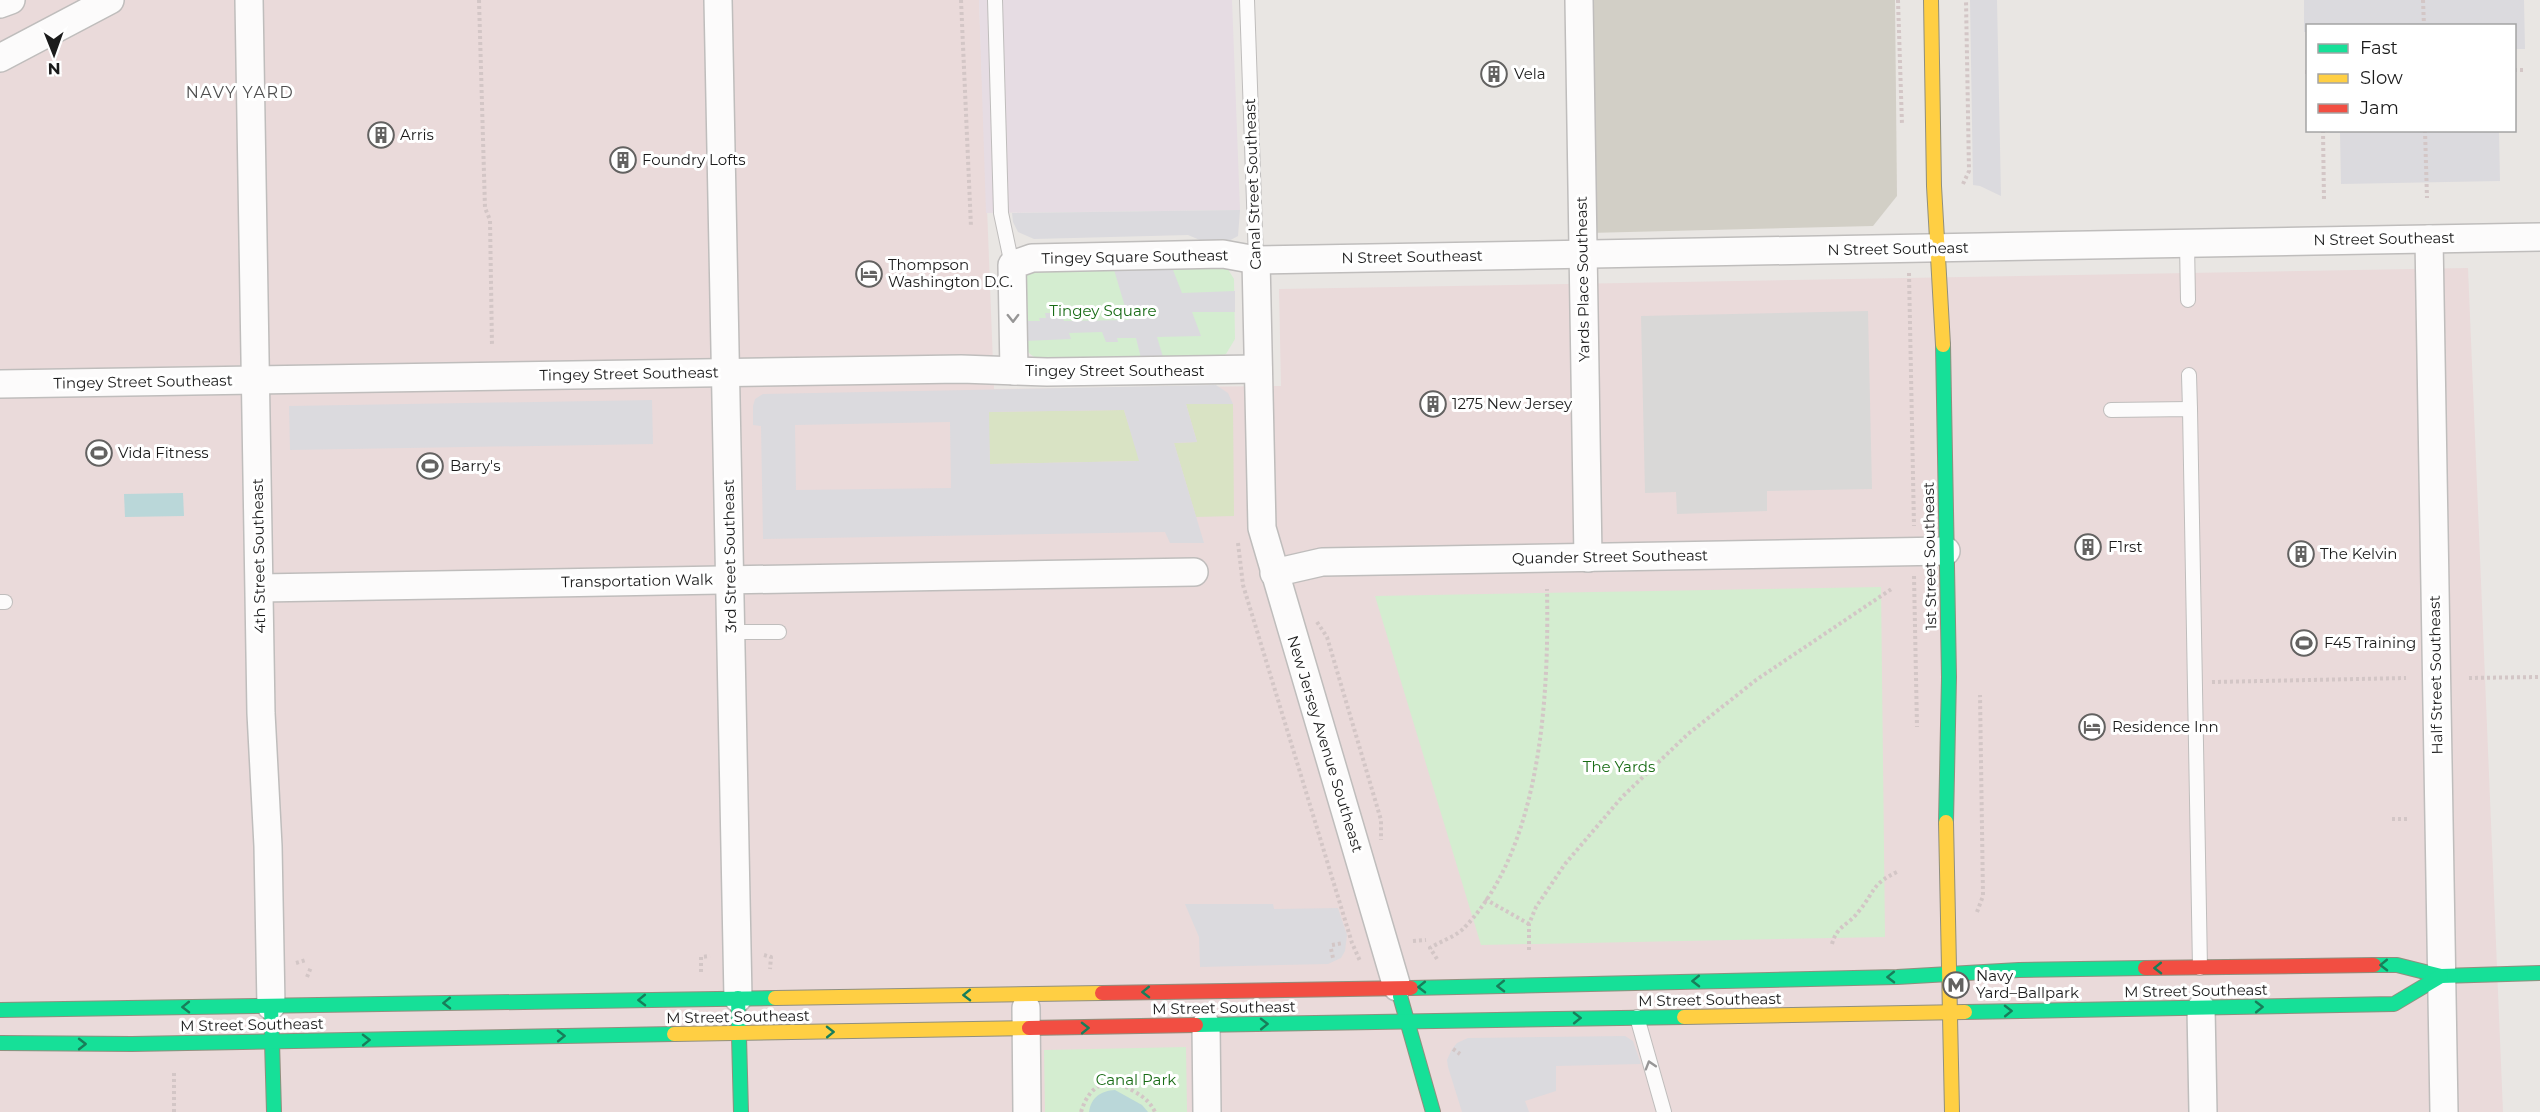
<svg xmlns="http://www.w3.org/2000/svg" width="2540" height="1112" font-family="Montserrat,sans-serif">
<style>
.commercial{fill:#eadada}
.industrial{fill:#e6dce3}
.construction{fill:#d2cfc6}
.grass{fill:#d9e3c4}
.park{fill:#d4edd0}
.parking{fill:#d9d8d7}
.plaza{fill:#dbdade;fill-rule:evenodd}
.water{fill:#bad7d9}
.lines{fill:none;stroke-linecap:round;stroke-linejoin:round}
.lane-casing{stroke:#bfbdbc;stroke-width:16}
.street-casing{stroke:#bfbdbc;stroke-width:30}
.fast-casing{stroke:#908f7e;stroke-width:16}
.slow-casing{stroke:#908f7e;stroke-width:16}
.jam-casing{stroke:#908f7e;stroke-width:16}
.path{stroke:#d3c6c6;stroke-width:4;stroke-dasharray:3 3;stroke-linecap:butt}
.lane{stroke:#fcfbfb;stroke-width:14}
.street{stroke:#fcfbfb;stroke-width:27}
.fast{stroke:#16e098;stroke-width:14}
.slow{stroke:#ffcf43;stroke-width:14}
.jam{stroke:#f24e42;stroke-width:14}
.oneway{stroke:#979696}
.oneway2{stroke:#187e5a}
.labels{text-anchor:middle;stroke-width:6;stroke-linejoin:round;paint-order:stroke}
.poi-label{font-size:15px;fill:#1b1b1b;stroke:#fff;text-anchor:start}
.street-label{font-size:15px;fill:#1b1b1b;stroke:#fff}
.park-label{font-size:15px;fill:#196c16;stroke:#fff}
.neighbourhood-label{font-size:16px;letter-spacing:1.5px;fill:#4e4e4e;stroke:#fff}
</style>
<rect width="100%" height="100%" fill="#e9e6e3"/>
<path class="commercial" d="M0,0H979L994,389L1281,386L1279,289L2468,268L2503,1112H0Z"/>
<path class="industrial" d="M979,0H1232L1240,210L986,213Z"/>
<path class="construction" d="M1584,0H1895L1897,196L1873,226L1588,233Z"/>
<g class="grass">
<path d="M1186,404H1233L1234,516L1196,517L1174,443L1197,442Z"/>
<path d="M1124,410L1140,461L990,464L988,412Z"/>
</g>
<g class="park">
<path d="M1224,263L1234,279L1235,339L1226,354L1217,356L1047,361C1039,359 1031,357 1027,350C1022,340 1020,295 1022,284C1024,277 1028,273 1032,268Z"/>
<path d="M1881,587L1885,937L1481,945L1375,596Z"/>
<path d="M1186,1047L1187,1112H1045L1044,1050Z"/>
</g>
<path class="parking" d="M1868,311L1872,489L1767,491V511L1677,514L1676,492L1645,493L1641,316Z"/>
<g class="plaza">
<path d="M1970,0H1997L2001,196L1980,186L1973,185Z"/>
<path d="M2304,0H2524L2525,49H2515L2514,26H2308L2307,32H2304Z"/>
<path d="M2330,131H2499L2500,181L2341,184L2340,133H2330Z"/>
<path d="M1240,210L1238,236L1225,243H1207L1188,235L1034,239L1018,232L1013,222L1012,213Z"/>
<path d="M1134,262L1137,269L1173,270L1182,293L1235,291V312H1192L1201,336L1157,337L1163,357L1141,358L1136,338H1117L1118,342H1106L1102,332L1069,333L1071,339L1024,341V321H1040L1039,318H1046L1045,313H1060L1064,321L1129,320L1112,263Z"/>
<path d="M1216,385L1228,393L1233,404H1186L1197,442L1174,443L1204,543H1170L1165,532L763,539L761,426L753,425V406L755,399L763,394ZM1124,410L1139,461L990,464L989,412ZM950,422L951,488L796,490L795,425Z"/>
<path d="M652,400L653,444L290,450L289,406Z"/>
<path d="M1185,904H1273L1274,909L1338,908L1347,935L1345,951L1341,958L1328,964L1200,967L1199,937Z"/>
<path d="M1625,1036L1633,1041L1641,1064L1556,1066V1091L1525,1101L1529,1112H1462L1448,1067L1447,1060L1452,1049L1457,1043L1468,1038Z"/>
</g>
<g class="water">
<path d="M183,493L184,516L125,517L124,494Z"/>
<path d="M1115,1090L1142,1105L1148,1112H1089C1091,1097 1101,1091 1115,1090Z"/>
</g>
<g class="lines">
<g class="lane-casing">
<g id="lane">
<path d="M995,0L1001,213L1012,265"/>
<path d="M1247,0L1256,260"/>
<path d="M2187,243L2188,300"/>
<path d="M2189,375L2190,409"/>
<path d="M2111,410L2190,409L2200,968"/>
<path d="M0,602H5"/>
<path d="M731,632H779"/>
<path d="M1637,1017L1664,1112"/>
</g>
</g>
<g class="street-casing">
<g id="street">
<path d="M249,0L261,713L268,846L271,1006"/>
<path d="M718,0L738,998"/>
<path d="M1579,0L1588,558"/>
<path d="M0,4L11,0"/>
<path d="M0,58L110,0"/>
<path d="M2429,239L2444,1112"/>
<path d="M1256,260L1262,528L1397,987"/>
<path d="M1014,371L1012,265L1032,258L1223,254L1256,260L2540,237"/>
<path d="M0,384L961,369L1047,372L1258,369"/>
<path d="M1274,573L1322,562L1946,551"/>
<path d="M260,588L1194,572"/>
<path d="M1026,1008L1027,1112"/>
<path d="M2201,1008L2203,1112"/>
<path d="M1206,1025L1207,1112"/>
</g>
</g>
<g class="fast-casing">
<g id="fast">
<path d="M1943,345L1949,677L1946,822"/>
<path d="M2374,965H2397L2441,976L2540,973"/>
<path d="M1411,988L1897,977L2019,970L2145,968"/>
<path d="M1400,996L1433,1112"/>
<path d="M738,998L741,1112"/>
<path d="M271,1006L274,1112"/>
<path d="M0,1010L775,998"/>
<path d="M1965,1012L2394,1004L2441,976"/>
<path d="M1196,1025L1684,1017"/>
<path d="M0,1043L132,1044L674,1034"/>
</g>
</g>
<g class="slow-casing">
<g id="slow">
<path d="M1931,0L1934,186L1943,345"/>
<path d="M1946,822L1952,1112"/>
<path d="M775,998L1102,993"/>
<path d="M1684,1017L1965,1012"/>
<path d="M674,1034L1029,1028"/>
</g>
</g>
<g class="jam-casing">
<g id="jam">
<path d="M2145,968L2374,965"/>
<path d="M1102,993L1411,988"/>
<path d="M1029,1028L1196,1025"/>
</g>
</g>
<g class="path">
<path d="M479,0L485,208L490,220L492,346"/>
<path d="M961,0L971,227"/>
<path d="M1898,0L1902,125"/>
<path d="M2423,0L2424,26"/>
<path d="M2514,70H2526"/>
<path d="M2305,72H2308"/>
<path d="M2323,130L2324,200"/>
<path d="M2425,130L2427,198"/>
<path d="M1963,184L1969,171L1966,0"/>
<path d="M1909,273L1914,526"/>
<path d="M1238,543L1243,585L1352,943L1360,961"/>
<path d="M1914,576L1917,727"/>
<path d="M1317,622L1327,637L1381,820V840"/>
<path d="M2469,678L2540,677"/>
<path d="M2212,682L2406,678"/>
<path d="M2392,819H2407"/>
<path d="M1485,899L1529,924"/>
<path d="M1977,912L1983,896L1980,695"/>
<path d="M1413,941L1426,940"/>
<path d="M1832,944C1837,925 1848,926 1859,911C1876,890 1871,884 1899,871"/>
<path d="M1332,945L1343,943"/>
<path d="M1331,949L1333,958"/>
<path d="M1529,950V924L1536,907L1565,864L1622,797L1688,734L1756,680L1893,588"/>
<path d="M764,955L771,957L770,969"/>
<path d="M1437,959L1430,948C1441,941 1457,936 1465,927C1542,846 1549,694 1547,589"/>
<path d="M296,963L306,960"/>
<path d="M701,972V957L710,956"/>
<path d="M307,977L311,967"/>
<path d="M1453,1049L1460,1054"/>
<path d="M174,1112V1071"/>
<path d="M1081,1112C1090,1083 1109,1075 1135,1092C1145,1098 1150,1102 1155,1112"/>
</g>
<use href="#lane" class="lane"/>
<use href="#street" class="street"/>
<use href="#fast" class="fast"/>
<use href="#slow" class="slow"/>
<use href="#jam" class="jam"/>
</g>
<defs><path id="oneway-chevron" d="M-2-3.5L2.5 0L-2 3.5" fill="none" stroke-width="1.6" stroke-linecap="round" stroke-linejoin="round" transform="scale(1.5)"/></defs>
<g class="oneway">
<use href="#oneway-chevron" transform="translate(1013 318) rotate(89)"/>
<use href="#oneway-chevron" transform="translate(1650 1065) rotate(-107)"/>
</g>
<g class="oneway2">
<use href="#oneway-chevron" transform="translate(2384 965) rotate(179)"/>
<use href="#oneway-chevron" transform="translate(2158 968) rotate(179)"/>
<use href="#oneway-chevron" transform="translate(1891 977) rotate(179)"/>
<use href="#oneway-chevron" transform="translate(1696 981) rotate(179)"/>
<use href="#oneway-chevron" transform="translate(1501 986) rotate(179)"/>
<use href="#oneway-chevron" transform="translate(1422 987) rotate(179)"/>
<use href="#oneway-chevron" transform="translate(1146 992) rotate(179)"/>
<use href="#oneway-chevron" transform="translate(967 995) rotate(179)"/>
<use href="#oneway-chevron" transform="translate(642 1000) rotate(179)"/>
<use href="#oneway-chevron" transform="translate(447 1003) rotate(179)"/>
<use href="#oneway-chevron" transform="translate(186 1007) rotate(179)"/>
<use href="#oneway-chevron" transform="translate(2259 1007) rotate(-1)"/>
<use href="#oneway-chevron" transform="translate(2008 1011) rotate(-1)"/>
<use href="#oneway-chevron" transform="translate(1577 1018) rotate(-1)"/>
<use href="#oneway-chevron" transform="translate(1264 1024) rotate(-1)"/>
<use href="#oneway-chevron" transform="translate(1085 1028) rotate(-1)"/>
<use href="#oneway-chevron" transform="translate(830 1032) rotate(-1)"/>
<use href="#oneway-chevron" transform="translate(561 1036) rotate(-1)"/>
<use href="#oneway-chevron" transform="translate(366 1040) rotate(-1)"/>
<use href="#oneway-chevron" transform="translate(82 1044)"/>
</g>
<defs>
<g id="building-ring" transform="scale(1.35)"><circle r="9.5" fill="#fff" stroke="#636261" stroke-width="1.5"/><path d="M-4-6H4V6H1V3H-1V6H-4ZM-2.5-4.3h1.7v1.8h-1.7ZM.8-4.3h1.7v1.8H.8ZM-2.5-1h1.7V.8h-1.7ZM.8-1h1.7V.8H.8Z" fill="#636261"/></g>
<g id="hotel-ring" transform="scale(1.35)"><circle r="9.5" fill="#fff" stroke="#636261" stroke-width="1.5"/><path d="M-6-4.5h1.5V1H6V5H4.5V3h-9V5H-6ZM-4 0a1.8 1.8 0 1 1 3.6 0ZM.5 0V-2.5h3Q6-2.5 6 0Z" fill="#636261"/></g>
<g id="stadium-ring" transform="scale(1.35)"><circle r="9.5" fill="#fff" stroke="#636261" stroke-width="1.5"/><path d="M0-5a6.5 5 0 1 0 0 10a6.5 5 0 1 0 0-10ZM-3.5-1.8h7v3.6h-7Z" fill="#636261"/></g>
<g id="metro-ring" transform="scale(1.35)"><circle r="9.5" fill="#fff" stroke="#636261" stroke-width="1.5"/><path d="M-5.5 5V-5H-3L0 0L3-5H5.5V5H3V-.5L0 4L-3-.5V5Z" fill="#636261"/></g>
</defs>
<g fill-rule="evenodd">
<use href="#building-ring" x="1494" y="74"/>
<use href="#building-ring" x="381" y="135"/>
<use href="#building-ring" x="623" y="160"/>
<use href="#hotel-ring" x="869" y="274"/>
<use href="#building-ring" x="1433" y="404"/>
<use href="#stadium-ring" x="99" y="453"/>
<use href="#stadium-ring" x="430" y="466"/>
<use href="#building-ring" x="2088" y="547"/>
<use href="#building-ring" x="2301" y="554"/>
<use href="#stadium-ring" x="2304" y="643"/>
<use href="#hotel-ring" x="2092" y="727"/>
<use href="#metro-ring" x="1956" y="985"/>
</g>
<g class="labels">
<g class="poi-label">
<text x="1514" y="79">Vela</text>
<text x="400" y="140">Arris</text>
<text x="642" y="165">Foundry Lofts</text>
<text x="888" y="270">Thompson<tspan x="888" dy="17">Washington D.C.</tspan></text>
<text x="1452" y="409">1275 New Jersey</text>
<text x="118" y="458">Vida Fitness</text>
<text x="450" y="471">Barry's</text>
<text x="2108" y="552">F1rst</text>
<text x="2320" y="559">The Kelvin</text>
<text x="2324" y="648">F45 Training</text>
<text x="2112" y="732">Residence Inn</text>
<text x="1976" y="981">Navy<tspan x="1976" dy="17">Yard–Ballpark</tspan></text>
</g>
<g class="street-label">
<text transform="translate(1253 184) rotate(-92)" y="5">Canal Street Southeast</text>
<text transform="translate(2384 239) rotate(-1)" y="5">N Street Southeast</text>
<text transform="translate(1898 249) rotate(-1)" y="5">N Street Southeast</text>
<text transform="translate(1135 257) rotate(-1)" y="5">Tingey Square Southeast</text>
<text transform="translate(1412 257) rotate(-1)" y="5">N Street Southeast</text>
<text transform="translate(1583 279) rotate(-91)" y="5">Yards Place Southeast</text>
<text x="1115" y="376">Tingey Street Southeast</text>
<text transform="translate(629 374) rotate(-1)" y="5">Tingey Street Southeast</text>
<text transform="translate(143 382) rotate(-1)" y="5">Tingey Street Southeast</text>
<text transform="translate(259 556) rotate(-91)" y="5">4th Street Southeast</text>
<text transform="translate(730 556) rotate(-91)" y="5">3rd Street Southeast</text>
<text transform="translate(1930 556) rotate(-91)" y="5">1st Street Southeast</text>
<text transform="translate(1610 557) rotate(-1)" y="5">Quander Street Southeast</text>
<text transform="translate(637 581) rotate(-1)" y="5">Transportation Walk</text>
<text transform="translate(2436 675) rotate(-91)" y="5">Half Street Southeast</text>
<text transform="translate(1325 744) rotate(73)" y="5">New Jersey Avenue Southeast</text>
<text transform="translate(2196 991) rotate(-1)" y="5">M Street Southeast</text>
<text transform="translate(1710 1000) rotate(-1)" y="5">M Street Southeast</text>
<text transform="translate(1224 1008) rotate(-1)" y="5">M Street Southeast</text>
<text transform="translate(738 1017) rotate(-1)" y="5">M Street Southeast</text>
<text transform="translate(252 1025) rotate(-1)" y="5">M Street Southeast</text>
</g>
<g class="park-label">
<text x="1103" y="316">Tingey Square</text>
<text x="1619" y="772">The Yards</text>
<text x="1136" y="1085">Canal Park</text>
</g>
<g class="neighbourhood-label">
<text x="240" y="98">NAVY YARD</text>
</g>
</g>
<rect x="2306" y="24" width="210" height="108" fill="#ffffff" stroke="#a4a4a4" stroke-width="1.5"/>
<rect x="2318" y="44" width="30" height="9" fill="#16e098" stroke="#a4a4a4" stroke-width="1.5"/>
<text x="2360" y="54" font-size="18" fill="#1b1b1b">Fast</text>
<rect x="2318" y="74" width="30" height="9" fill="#ffcf43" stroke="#a4a4a4" stroke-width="1.5"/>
<text x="2360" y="84" font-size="18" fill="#1b1b1b">Slow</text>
<rect x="2318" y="104" width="30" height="9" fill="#f24e42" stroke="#a4a4a4" stroke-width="1.5"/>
<text x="2360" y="114" font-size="18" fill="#1b1b1b">Jam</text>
<g transform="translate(54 54) rotate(179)" stroke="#ffffff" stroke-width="4.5" paint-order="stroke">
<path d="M0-4.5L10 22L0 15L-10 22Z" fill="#1b1b1b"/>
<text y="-9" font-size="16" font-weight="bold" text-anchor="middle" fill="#1b1b1b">N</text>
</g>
</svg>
